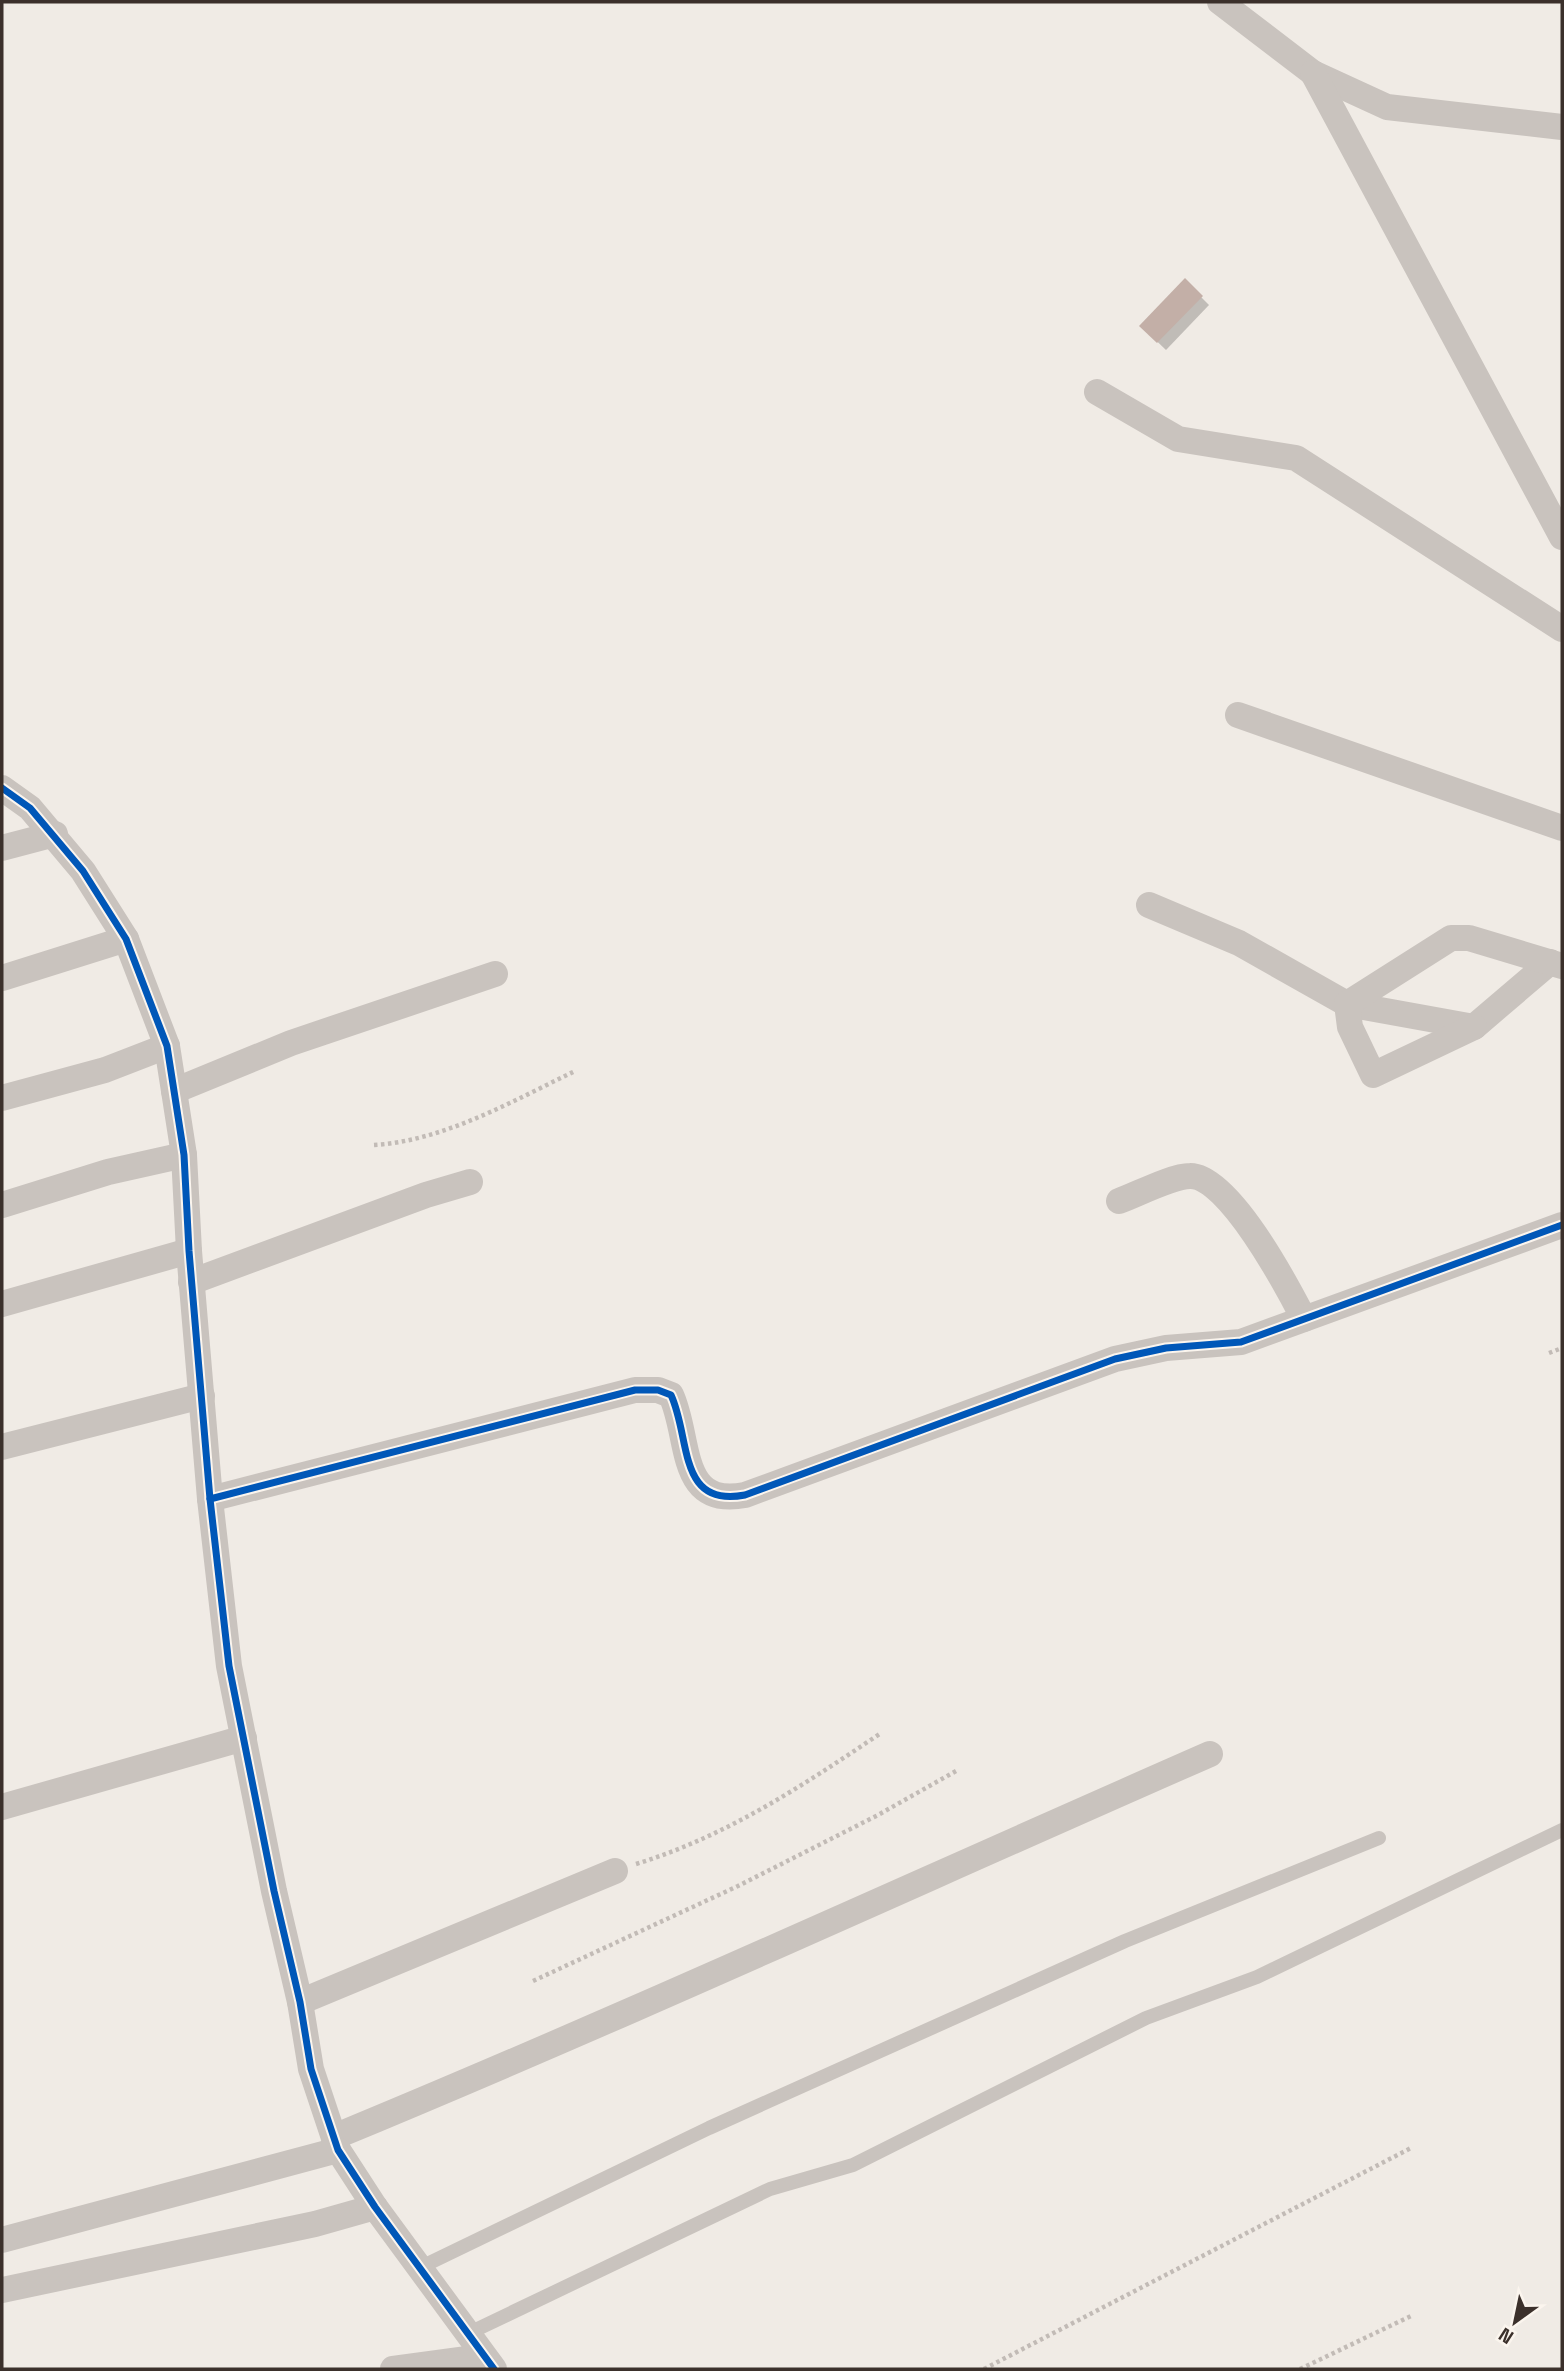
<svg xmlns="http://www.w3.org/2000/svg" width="1564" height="2371" font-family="'Space Grotesk',sans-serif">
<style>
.shadow{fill:#0003}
.building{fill:#c3afa7}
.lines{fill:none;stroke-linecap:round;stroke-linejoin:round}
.path{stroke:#c2bbb6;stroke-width:4.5;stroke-dasharray:3.5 3.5;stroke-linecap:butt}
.service{stroke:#c9c3be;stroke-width:14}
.minor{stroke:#c9c3be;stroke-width:26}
.cycleway-casing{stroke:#fbf5ee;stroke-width:11}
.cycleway{stroke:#0057b8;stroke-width:7}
</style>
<rect width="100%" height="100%" fill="#f0ebe5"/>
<path class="shadow" d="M1185,281L1209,305L1166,350L1141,326Z"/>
<path class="building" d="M1185,278L1203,296L1157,343L1139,326Z"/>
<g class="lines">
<g class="path">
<path d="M374,1145C443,1141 513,1101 575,1071"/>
<path d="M1549,1353L1562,1348"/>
<path d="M636,1864C727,1836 802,1786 881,1733"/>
<path d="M533,1981L738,1886L878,1815L956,1771"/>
<path d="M984,2369L1411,2148"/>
<path d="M1300,2369L1411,2316"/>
</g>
<g class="service">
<path d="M421,2267L709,2128L1125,1941L1379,1838"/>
<path d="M467,2334L770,2189L853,2165L1146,2018L1257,1977L1562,1830"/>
</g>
<g class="minor">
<path d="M1220,2L1313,73L1387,107L1562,127"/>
<path d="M1313,73L1562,537"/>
<path d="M1097,392L1178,439L1296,458L1562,629"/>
<path d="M1238,715L1562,828"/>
<path d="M2,788L30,808L83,871L126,939L167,1046L184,1155L189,1251L210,1499L229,1666L274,1891L300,2002L311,2069L338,2150L375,2207L494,2369"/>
<path d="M2,848L55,834"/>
<path d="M1149,905L1239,943L1347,1004L1474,1027L1550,962"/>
<path d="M2,978L126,939"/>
<path d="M1474,1027L1373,1075L1350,1027L1347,1004L1451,938H1469L1562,966"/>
<path d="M174,1091L291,1043L495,974"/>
<path d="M2,1098L105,1070L167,1046"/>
<path d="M1119,1201C1136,1195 1172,1176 1190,1176C1228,1175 1287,1286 1304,1319"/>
<path d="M2,1205L108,1172L184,1155"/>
<path d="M191,1282L426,1195L470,1182"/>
<path d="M2,1304L189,1251"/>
<path d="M2,1447L202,1396"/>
<path d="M210,1499L635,1390H658L671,1395C691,1438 677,1508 745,1495L1115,1359L1166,1348L1241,1342L1562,1225"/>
<path d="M2,1807L244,1738"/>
<path d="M300,2002L615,1871"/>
<path d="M334,2137C629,2015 918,1882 1210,1754"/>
<path d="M2,2240L338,2150"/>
<path d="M2,2290L315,2224L375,2207"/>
<path d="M393,2369L482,2357"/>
</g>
<g class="cycleway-casing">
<g id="cycleway">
<path d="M2,788L30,808L83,871L126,939L167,1046L184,1155L189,1251L210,1499L229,1666L274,1891L300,2002L311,2069L338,2150L375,2207L494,2369"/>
<path d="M210,1499L635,1390H658L671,1395C691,1438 677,1508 745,1495L1115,1359L1166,1348L1241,1342L1562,1225"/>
</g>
</g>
<use href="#cycleway" class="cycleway"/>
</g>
<rect width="1564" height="2371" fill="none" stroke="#3b302b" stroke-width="7"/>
<g transform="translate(1515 2322) rotate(213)" stroke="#fbf5ee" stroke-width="5" paint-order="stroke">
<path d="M0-5L12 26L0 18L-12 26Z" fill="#3b302b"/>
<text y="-10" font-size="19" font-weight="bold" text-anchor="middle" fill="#3b302b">N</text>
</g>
</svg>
